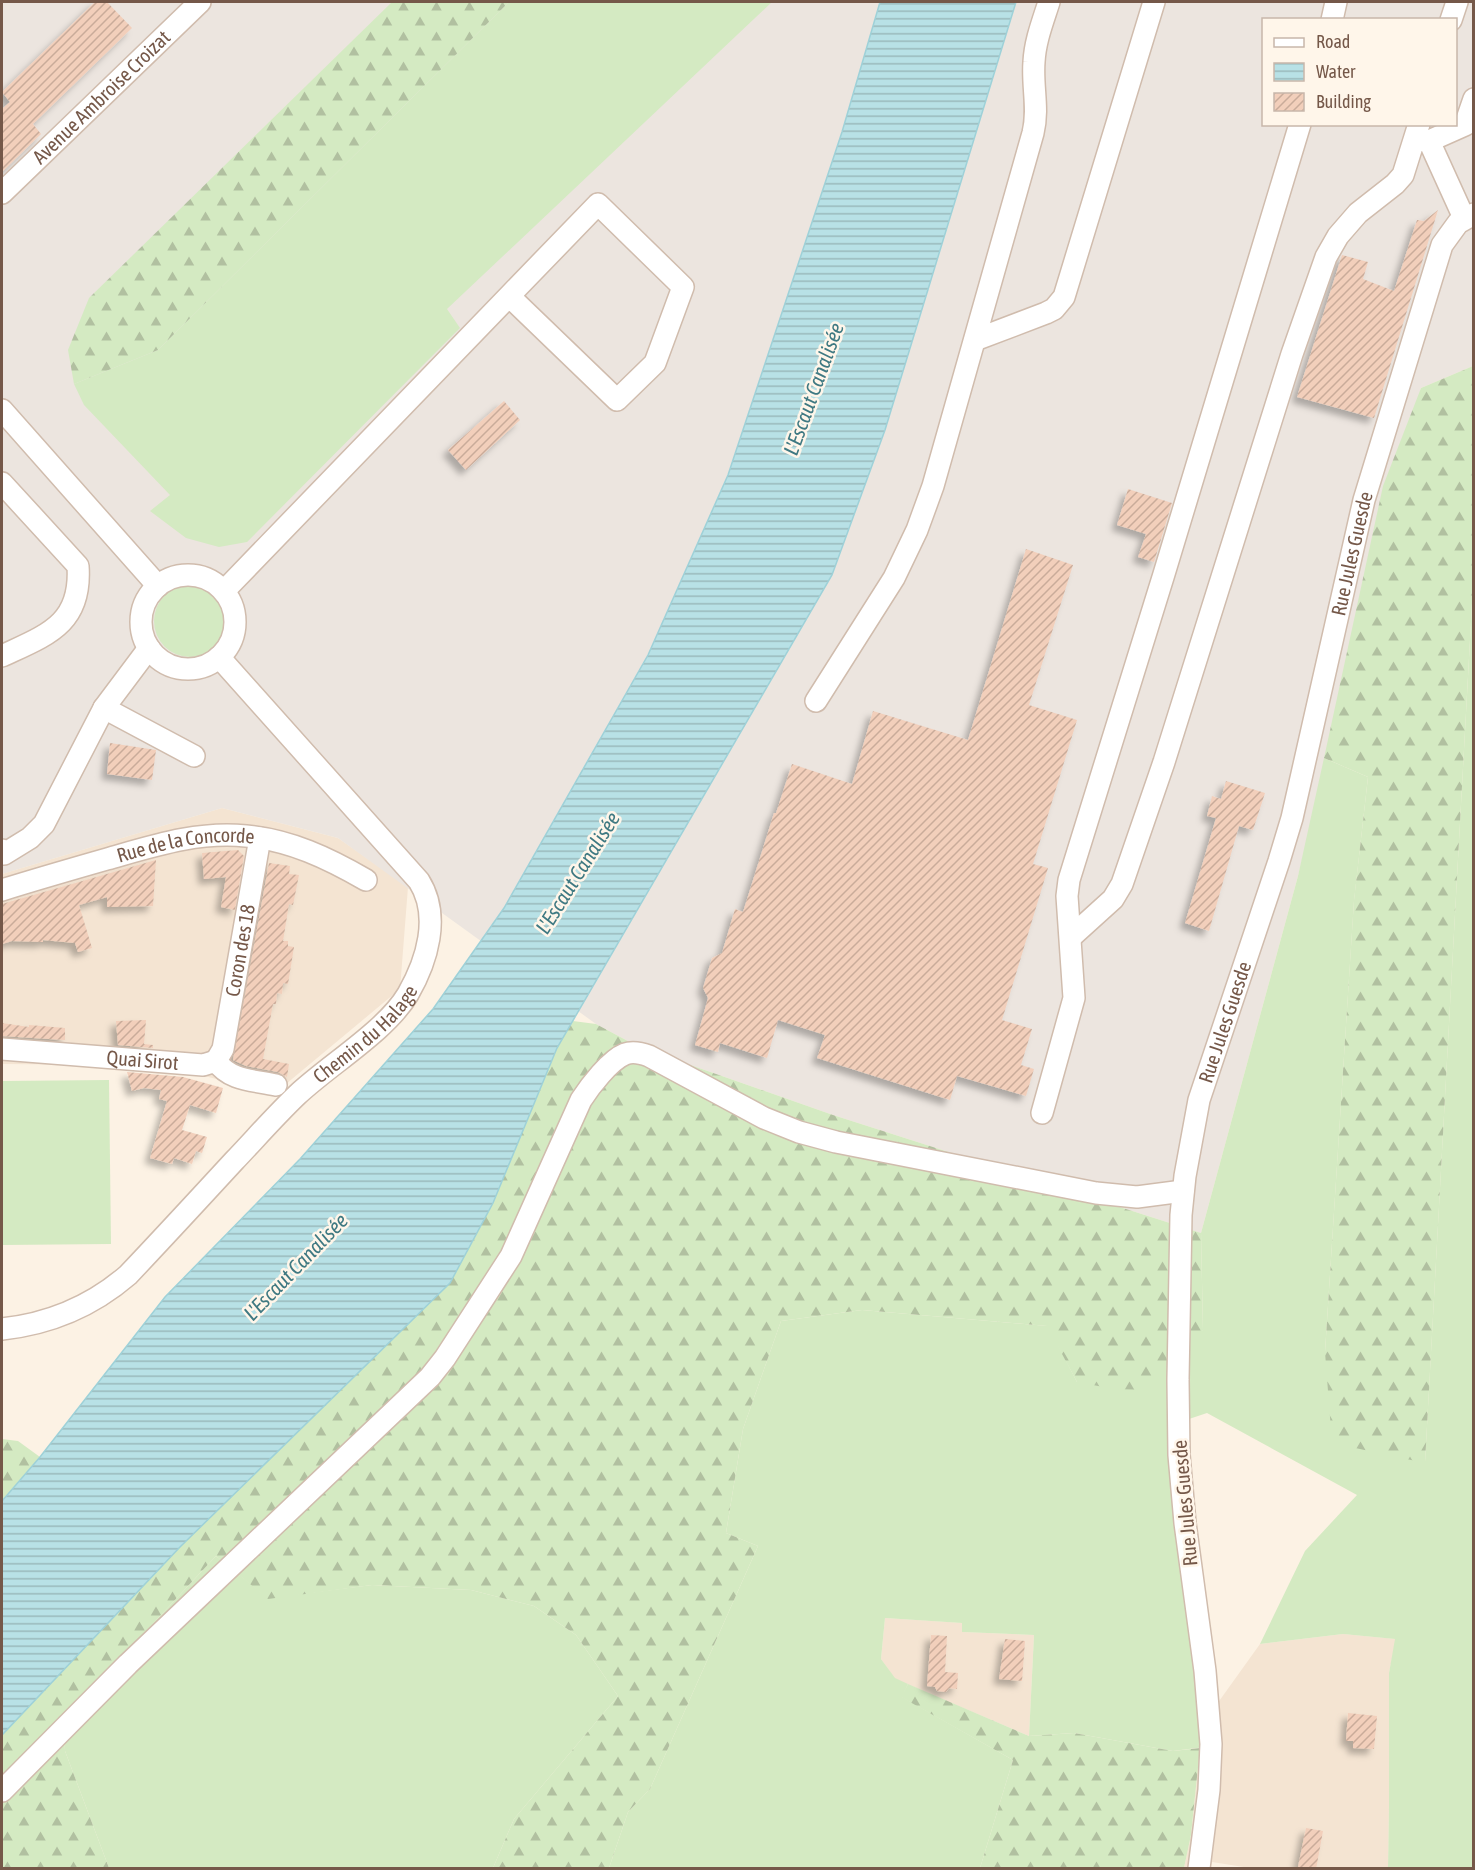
<svg xmlns="http://www.w3.org/2000/svg" width="1475" height="1870" font-family="'Asap Condensed',sans-serif">
<style>
.residential{fill:#f4e4d2}
.industrial{fill:#ece5df;fill-rule:evenodd}
.grass{fill:#d4eac2}
.forest{fill:url(#forest-firs)}
.water{fill:url(#water-rules);stroke:#9ed1d8;stroke-width:1.5}
.building{fill:url(#building-hatch);filter:url(#shadow)}
.lines{fill:none;stroke-linecap:round;stroke-linejoin:round}
.minor-casing{stroke:#d0bcad;stroke-width:24}
.minor{stroke:#fff;stroke-width:21}
.labels{text-anchor:middle;stroke-width:5;stroke-linejoin:round;paint-order:stroke}
.street-label{font-size:20px;fill:#755849;stroke:#fff6ea}
.water-label{font-size:21px;font-style:italic;fill:#3f7982;stroke:#fff6ea}
</style>
<defs>
<pattern id="forest-firs" width="22" height="20" patternUnits="userSpaceOnUse" patternTransform="scale(1.5)"><rect width="22" height="20" fill="#d4eac2"/><path d="M5 1l3.5 6h-7zM16 11l3.5 6h-7z" fill="#b1c0a0"/></pattern>
<pattern id="water-rules" width="6" height="5" patternUnits="userSpaceOnUse" patternTransform="scale(1.5)"><rect width="6" height="5" fill="#b8e1e6"/><path d="M0 2.5h6" fill="none" stroke="#9ab9bc"/></pattern>
<pattern id="building-hatch" width="6" height="6" patternUnits="userSpaceOnUse" patternTransform="scale(1.5)"><rect width="6" height="6" fill="#f2cfbb"/><path d="M-1 1l2-2M0 6l6-6M5 7l2-2" fill="none" stroke="#c9ab9a"/></pattern>
<filter id="shadow"><feDropShadow dx="-5.5" dy="5.5" stdDeviation="3" flood-color="#0004"/></filter>
</defs>
<rect width="100%" height="100%" fill="#fcf2e4"/>
<g class="residential">
<path d="M222,808L338,838L408,887L400,989L274,1094L189,1072L116,1065L2,1064V874Z"/>
<path d="M885,1618L963,1623L962,1632L1034,1635L1029,1736L895,1679L881,1659Z"/>
<path d="M1343,1634L1396,1639L1389,1673V1805L1388,1868H1250L1212,1862L1210,1868H1184L1191,1835L1200,1748L1217,1704L1260,1644Z"/>
</g>
<path class="industrial" d="M2,2H1473V366L1421,388L1298,876L1201,1233L833,1115L639,1047L596,1024L338,838L222,808L2,874ZM1264,20H1456V124H1264Z"/>
<g class="grass">
<path d="M509,2H772L447,309L460,328L247,542L219,547L186,538L150,511L170,495L84,405L74,384L158,350Z"/>
<circle cx="190" cy="621" r="36"/>
<path d="M1473,585V1868H1388L1389,1805V1673L1395,1639L1343,1634L1260,1644L1305,1551L1357,1495L1207,1413L1189,1419L1191,1474L1221,1745L1173,1751L1074,1733L1029,1736L1034,1635L962,1632V1623L885,1618L881,1659L895,1678L908,1684L902,1697L1013,1760L980,1868H609L628,1812L650,1789L758,1546L726,1533L743,1429L781,1321L862,1310L1048,1326L1077,1382L1203,1330L1201,1233L1298,876L1324,758L1368,777L1354,901L1325,1352L1425,1462Z"/>
<path d="M109,1080L111,1244L3,1245L2,1081Z"/>
<path d="M216,1556L268,1598L372,1585L471,1590L534,1606L576,1635L618,1696L514,1819L493,1868H109L65,1751L64,1719Z"/>
</g>
<g class="forest">
<path d="M392,2H509L158,350L74,384L68,350L89,298Z"/>
<path d="M1473,366V585L1425,1463L1332,1443L1325,1352L1354,900L1368,777L1324,758L1383,486L1421,388Z"/>
<path d="M573,1021L596,1024L639,1047L833,1115L1201,1233L1203,1330L1152,1390L1114,1389L1077,1382L1047,1326L862,1310L781,1321L743,1429L726,1533L758,1546L650,1789L628,1812L609,1868H493L514,1819L618,1696L576,1635L534,1606L471,1590L372,1585L268,1599L216,1556L64,1719L65,1751L109,1868H2V1735L180,1547L493,1203L557,1048Z"/>
<path d="M2,1439L18,1441L40,1457L2,1501Z"/>
<path d="M908,1684L1029,1736L1074,1733L1173,1751L1200,1748L1191,1835L1184,1868H980L1013,1760L901,1697Z"/>
</g>
<path class="water" d="M880,2H1016L885,430L832,575L557,1048L493,1203L450,1283L180,1547L2,1735V1501L40,1457L165,1297L300,1159L433,1009L504,908L648,655L728,475L842,132Z"/>
<g class="building">
<path d="M95,2H107L132,28L33,124L41,134L2,172V109L10,102L2,92Z"/>
<path d="M1438,210L1374,418L1297,397L1342,255L1368,262L1363,279L1394,291L1417,220L1424,221Z"/>
<path d="M504,401L520,420L466,470L448,450Z"/>
<path d="M1128,489L1172,503L1154,562L1138,557L1146,534L1117,525Z"/>
<path d="M1026,549L1073,565L1029,705L1077,720L1033,864L1048,868L1002,1020L1032,1029L1021,1065L1034,1069L1026,1096L957,1076L950,1100L817,1058L825,1035L778,1020L767,1058L720,1043L718,1052L695,1045L708,998L703,988L712,958L722,953L735,909L743,912L774,813H776L792,764L852,784L873,711L968,740Z"/>
<path d="M110,743L156,750L152,780L107,774Z"/>
<path d="M1226,781L1265,793L1253,830L1239,826L1209,931L1185,923L1216,818L1207,816L1212,796L1221,799Z"/>
<path d="M238,850L244,856L235,910L221,907L226,877L204,879L202,853Z"/>
<path d="M156,860L153,906L107,907V897L79,905L92,948L78,952L75,943L43,940V942L12,941L2,944V904Z"/>
<path d="M269,863L290,866L289,874L299,875L293,905L289,904L283,941H288V946L294,947L288,984L283,983L282,994L277,993L276,1004H273L263,1059L289,1064L287,1077L278,1072L246,1066L233,1060Z"/>
<path d="M146,1020L144,1044L153,1045V1048L118,1045L116,1021Z"/>
<path d="M2,1023L29,1027V1025L65,1028V1040L2,1036Z"/>
<path d="M127,1072L183,1077L223,1088L216,1113L190,1105L182,1130L207,1137L202,1153L196,1151L192,1164L174,1158L172,1164L150,1158L167,1101L159,1099L161,1090L144,1088L132,1091Z"/>
<path d="M931,1635L947,1636L945,1672L958,1673L957,1689L949,1688L946,1692L937,1691L935,1687L927,1686Z"/>
<path d="M1005,1639L1025,1641L1022,1681L999,1679Z"/>
<path d="M1348,1713L1377,1716L1374,1749L1353,1748V1741H1346Z"/>
<path d="M1306,1828L1323,1831L1316,1869L1298,1867Z"/>
</g>
<g class="lines">
<g class="minor-casing">
<g id="minor">
<path d="M1332,20L1336,2"/>
<path d="M1451,20L1457,2"/>
<path d="M1415,140L1429,141L1465,125L1474,99"/>
<path d="M1429,141L1464,218"/>
<path id="s1" d="M2,193L200,2"/>
<path d="M975,340L1046,313L1054,309L1064,297L1154,2"/>
<path d="M2,410L158,586"/>
<path d="M2,483L78,566C82,624 47,635 2,656"/>
<circle cx="188" cy="622" r="47"/>
<path d="M224,591L509,296L617,400L655,363L683,287L598,204L509,296"/>
<path d="M816,701L894,578L917,530L933,486L1033,133C1039,109 1032,86 1034,62C1035,41 1043,21 1049,2"/>
<path d="M104,708L194,756"/>
<path d="M2,850L4,854L30,838L44,824L104,708L149,648"/>
<path id="s2" d="M2,890C37,879 72,869 107,859C153,846 198,831 246,836C290,840 328,858 366,880"/>
<path d="M1071,937L1113,899L1122,884L1164,762L1292,354L1326,257L1338,236L1358,213L1395,184L1403,175L1419,124"/>
<path id="s3" d="M2,1049L203,1065L216,1061C230,1081 253,1080 276,1085"/>
<path id="s4" d="M216,1061L223,1049L260,838"/>
<path d="M1042,1113L1074,998L1067,896L1069,880L1164,574L1300,124"/>
<path id="s5" d="M2,1329C49,1324 92,1306 128,1275C164,1237 199,1199 234,1161C255,1139 275,1116 297,1095C330,1064 386,1031 408,994C427,961 441,916 419,881L219,657"/>
<path d="M2,1791L128,1664L430,1377L445,1358L511,1256L581,1100C590,1086 610,1060 625,1054C633,1051 641,1053 649,1056L764,1118L799,1132L836,1142L1096,1193L1137,1197L1183,1191"/>
<path id="s6" d="M1199,1868L1209,1790L1211,1744L1205,1671L1185,1523L1179,1455L1178,1380L1181,1215L1185,1176L1199,1100L1279,861L1292,818L1364,500L1442,245L1458,223L1474,214"/>
</g>
</g>
<use href="#minor" class="minor"/>
</g>
<g class="labels">
<g class="street-label">
<text dy="7" stroke="none"><textPath href="#s1" startOffset="138">Avenue Ambroise Croizat</textPath></text>
<text dy="7" stroke="none"><textPath href="#s6" startOffset="1340">Rue Jules Guesde</textPath></text>
<text dy="7" stroke="none"><textPath href="#s2" startOffset="190">Rue de la Concorde</textPath></text>
<text dy="7" stroke="none"><textPath href="#s4" startOffset="114">Coron des 18</textPath></text>
<text dy="7" stroke="none"><textPath href="#s6" startOffset="854">Rue Jules Guesde</textPath></text>
<text dy="7" stroke="none"><textPath href="#s5" startOffset="478">Chemin du Halage</textPath></text>
<text dy="7" stroke="none"><textPath href="#s3" startOffset="141">Quai Sirot</textPath></text>
<text transform="translate(1185 1503) rotate(-95)" y="7">Rue Jules Guesde</text>
</g>
<g class="water-label">
<text transform="translate(814 389) rotate(-70)" y="7">L'Escaut Canalisée</text>
<text transform="translate(578 873) rotate(-58)" y="7">L'Escaut Canalisée</text>
<text transform="translate(296 1267) rotate(-46)" y="7">L'Escaut Canalisée</text>
</g>
</g>
<rect width="1475" height="1870" fill="none" stroke="#755849" stroke-width="6"/>
<rect x="1262" y="18" width="195" height="108" fill="#fff6ea" stroke="#c8b7aa" stroke-width="1.5"/>
<rect x="1274" y="38" width="30" height="9" fill="#ffffff" stroke="#c8b7aa" stroke-width="1.5"/>
<text x="1316" y="48" font-size="18" fill="#755849">Road</text>
<rect x="1274" y="63" width="30" height="18" fill="url(#water-rules)" stroke="#c8b7aa" stroke-width="1.5"/>
<text x="1316" y="78" font-size="18" fill="#755849">Water</text>
<rect x="1274" y="93" width="30" height="18" fill="url(#building-hatch)" stroke="#c8b7aa" stroke-width="1.5"/>
<text x="1316" y="108" font-size="18" fill="#755849">Building</text>
</svg>
